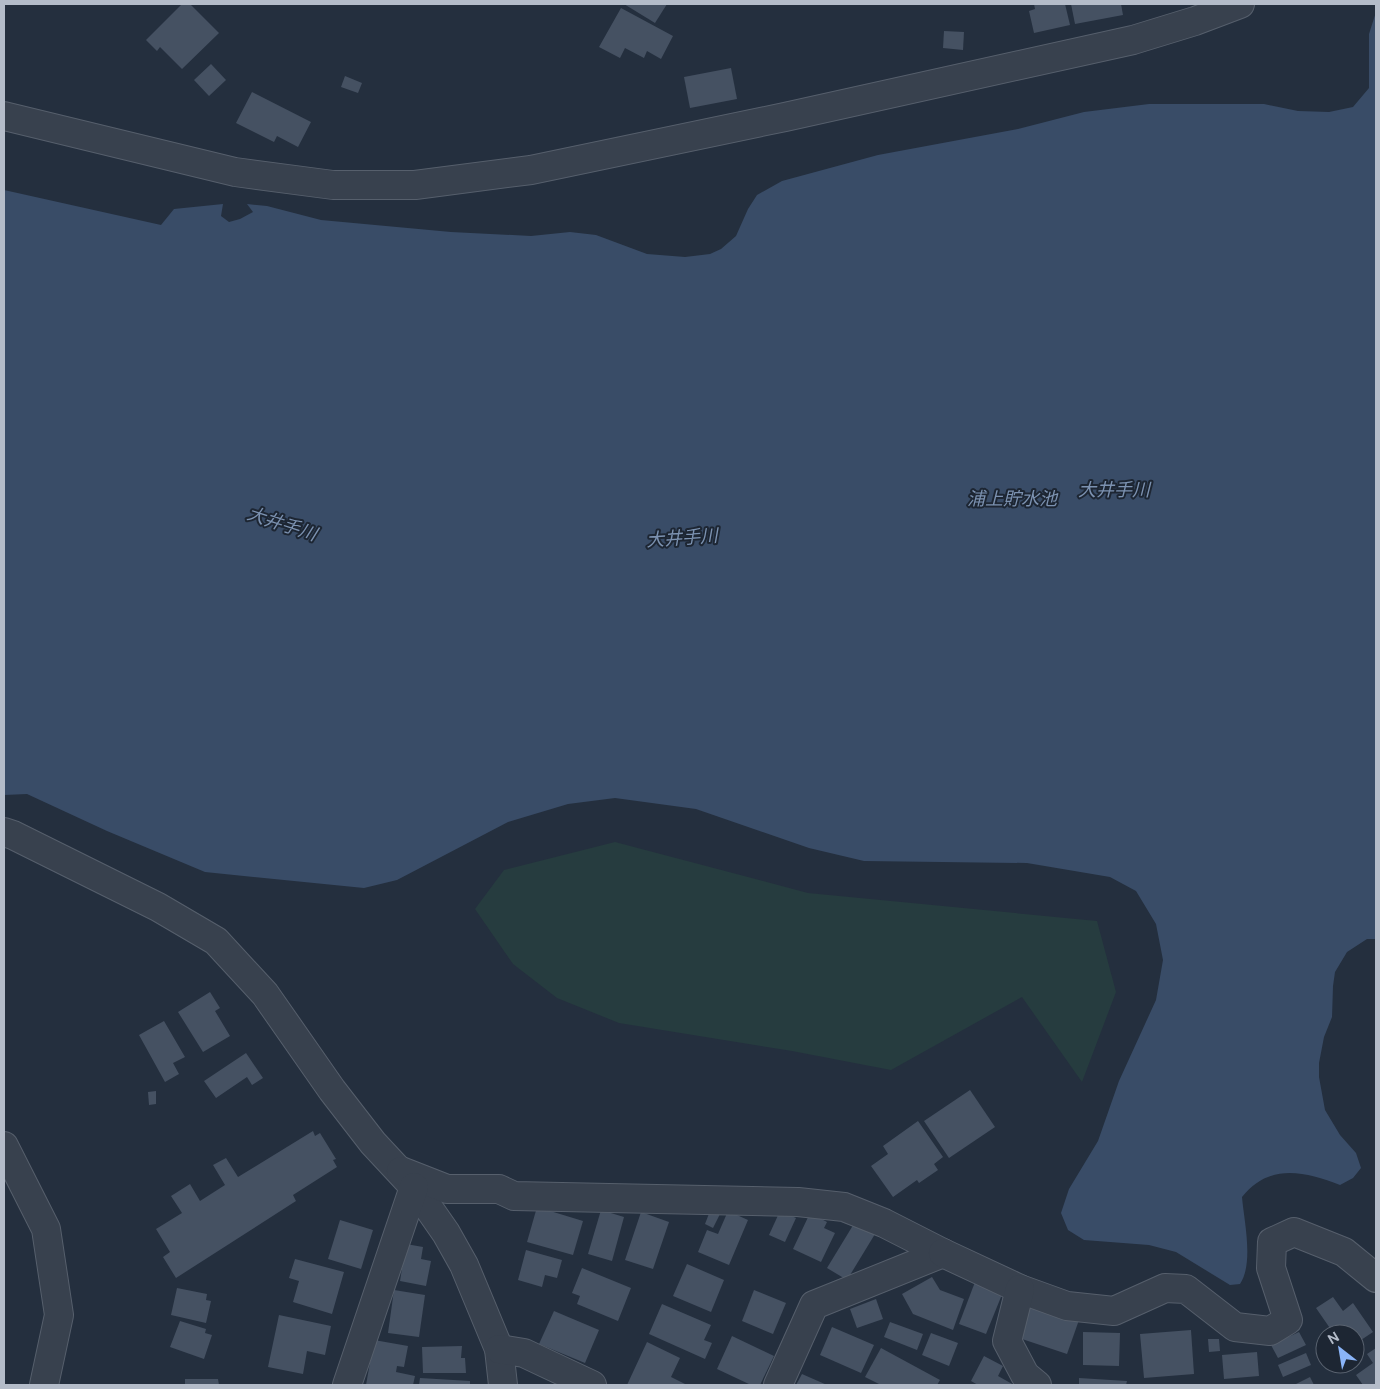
<svg xmlns="http://www.w3.org/2000/svg" width="1380" height="1389" font-family="'DM Sans','Noto Sans JP',sans-serif">
<style>
.green{fill:#263c3f}
.water{fill:#394c67}
.building{fill:#455162}
.lines{fill:none;stroke-linecap:round;stroke-linejoin:round}
.minor-casing{stroke:#565f6c;stroke-width:30}
.minor{stroke:#38414e;stroke-width:28}
.labels{text-anchor:middle;stroke-width:4;stroke-linejoin:round;paint-order:stroke}
.water-label{font-size:18px;font-style:italic;fill:#7c92b1;stroke:#1d2633}
</style>
<rect width="100%" height="100%" fill="#242f3e"/>
<path class="green" d="M615,842L808,893L1097,921L1116,992L1082,1082L1022,997L891,1070L792,1051L619,1023L557,998L513,964L475,909L504,870Z"/>
<path class="water" d="M1376,12V939H1367L1347,952L1335,972L1333,986L1332,1017L1324,1037L1319,1063V1077L1325,1110L1340,1135L1356,1153L1361,1168L1353,1178L1340,1185C1304,1171 1269,1163 1242,1197C1244,1221 1254,1263 1240,1284L1230,1285L1176,1252L1149,1245L1084,1240L1068,1230L1061,1213L1069,1189L1098,1141L1119,1081L1156,1000L1163,960L1156,924L1136,891L1110,877L1027,863L864,861L809,848L696,809L615,798L568,804L508,822L397,880L364,888L205,872L107,831L27,794L4,795V190L161,225L174,209L223,204L221,216L229,222L240,219L253,212L247,204L267,206L321,220L451,232L531,236L570,232L596,235L647,254L685,257L710,254L721,249L736,236L748,209L757,195L782,181L878,155L1018,129L1084,112L1149,104H1264L1298,111L1329,112L1353,107L1369,88V34Z"/>
<g class="building">
<path d="M182,4H190L219,33L182,69L160,47L157,51L146,40Z"/>
<path d="M624,4H667L655,23Z"/>
<path d="M1034,4H1065L1070,25L1034,33L1029,11L1035,9Z"/>
<path d="M1071,4H1121L1123,15L1075,24Z"/>
<path d="M621,8L673,36L661,59L647,51L644,58L625,48L620,58L599,47Z"/>
<path d="M944,31L964,32L963,50L943,48Z"/>
<path d="M211,64L226,80L209,96L194,80Z"/>
<path d="M731,68L737,99L690,108L684,77Z"/>
<path d="M345,76L362,83L358,93L341,87Z"/>
<path d="M252,92L311,122L298,147L277,136L274,142L236,123Z"/>
<path d="M210,992L220,1008L215,1011L230,1036L203,1052L178,1012Z"/>
<path d="M164,1021L185,1057L173,1063L179,1074L165,1082L139,1035Z"/>
<path d="M246,1053L263,1078L252,1085L247,1077L216,1098L204,1081Z"/>
<path d="M970,1090L995,1127L949,1158L924,1121Z"/>
<path d="M156,1091V1104L149,1105L148,1092Z"/>
<path d="M918,1121L943,1157L934,1164L938,1170L919,1183L917,1180L893,1197L871,1166L888,1154L883,1146Z"/>
<path d="M313,1131L315,1136L320,1133L336,1159L333,1160L337,1167L293,1195L296,1201L176,1278L163,1257L170,1252L156,1229L182,1213L171,1196L190,1184L200,1201L225,1185L213,1165L226,1158L238,1177Z"/>
<path d="M537,1207L583,1221L573,1255L527,1242Z"/>
<path d="M601,1210L624,1217L612,1261L588,1254Z"/>
<path d="M710,1211L720,1214L713,1228L705,1224Z"/>
<path d="M728,1211L748,1220L729,1265L698,1252L707,1230L718,1234Z"/>
<path d="M780,1211L796,1218L785,1242L769,1235Z"/>
<path d="M641,1212L669,1222L653,1269L625,1260Z"/>
<path d="M810,1213L827,1222L824,1228L835,1233L821,1262L793,1249Z"/>
<path d="M340,1220L373,1230L361,1269L328,1259Z"/>
<path d="M855,1222L875,1234L847,1280L827,1268Z"/>
<path d="M406,1244L423,1247L421,1259L431,1261L426,1286L400,1281Z"/>
<path d="M526,1250L562,1260L557,1278L545,1275L542,1287L518,1280Z"/>
<path d="M295,1259L344,1272L332,1314L293,1302L299,1281L289,1278Z"/>
<path d="M687,1264L724,1280L711,1312L673,1296Z"/>
<path d="M582,1268L631,1288L618,1321L577,1304L580,1296L572,1293Z"/>
<path d="M932,1277L940,1290L964,1299L953,1330L913,1314L902,1294Z"/>
<path d="M975,1282L1003,1292L986,1334L959,1324Z"/>
<path d="M177,1288L207,1294L206,1300L211,1301L206,1323L171,1315Z"/>
<path d="M394,1290L425,1295L419,1337L388,1333Z"/>
<path d="M754,1290L786,1303L773,1334L742,1321Z"/>
<path d="M1333,1297L1343,1311L1353,1303L1373,1332L1355,1344V1334H1334L1316,1308Z"/>
<path d="M876,1299L883,1319L857,1328L850,1309Z"/>
<path d="M1028,1302L1079,1320L1067,1354L1016,1337Z"/>
<path d="M662,1304L711,1325L704,1340L712,1343L705,1359L649,1334Z"/>
<path d="M554,1311L599,1330L585,1363L539,1344Z"/>
<path d="M279,1315L331,1326L325,1355L307,1351L303,1374L268,1367Z"/>
<path d="M180,1321L206,1329L205,1333L212,1335L204,1359L170,1347Z"/>
<path d="M890,1322L923,1334L917,1350L884,1337Z"/>
<path d="M832,1327L874,1345L861,1373L820,1355Z"/>
<path d="M1191,1330L1194,1374L1144,1378L1140,1334Z"/>
<path d="M1083,1332L1120,1333L1119,1366L1083,1365Z"/>
<path d="M1299,1332L1306,1345L1278,1358L1271,1345Z"/>
<path d="M931,1333L958,1343L949,1366L922,1355Z"/>
<path d="M732,1336L774,1356L760,1385H751L717,1369Z"/>
<path d="M1208,1339H1219L1220,1351L1209,1352Z"/>
<path d="M374,1340L408,1346L404,1367L397,1366L396,1372L415,1376L413,1385H366Z"/>
<path d="M647,1342L680,1358L671,1377L687,1385H627Z"/>
<path d="M462,1346L461,1358H465L466,1373H423L422,1347Z"/>
<path d="M881,1348L940,1380L937,1385H881L865,1377Z"/>
<path d="M1376,1348V1385H1363L1356,1375L1373,1363L1367,1354Z"/>
<path d="M1257,1352L1259,1376L1224,1379L1222,1355Z"/>
<path d="M1306,1353L1311,1365L1283,1377L1278,1365Z"/>
<path d="M984,1356L1003,1366L998,1376L1014,1385H978L971,1381Z"/>
<path d="M802,1374L827,1385H796Z"/>
<path d="M1310,1377L1314,1385H1294Z"/>
<path d="M420,1378L470,1381V1385H419Z"/>
<path d="M1079,1378L1127,1381L1126,1385H1079Z"/>
<path d="M185,1379H218L219,1385H185Z"/>
</g>
<g class="lines">
<g class="minor-casing">
<g id="minor">
<path d="M4,116L235,172L333,185H415L531,170L785,117L1133,40L1195,21L1240,4"/>
<path d="M4,832L13,835L158,907L216,941L265,994L332,1090L373,1143L414,1187L446,1233L464,1265L499,1349L503,1385"/>
<path d="M4,1146L46,1229L59,1315L44,1385"/>
<path d="M401,1171L447,1189H499L514,1196L798,1202L844,1207L884,1223L943,1253L814,1305L778,1385"/>
<path d="M943,1253L1020,1289L1067,1306L1114,1311L1165,1288L1186,1289L1235,1327L1270,1331L1288,1320L1271,1268L1272,1242L1294,1232L1344,1252L1376,1278"/>
<path d="M1020,1289L1007,1341L1025,1375L1037,1385"/>
<path d="M499,1349L524,1353L592,1385"/>
<path d="M347,1385L414,1187"/>
</g>
</g>
<use href="#minor" class="minor"/>
</g>
<g class="labels">
<g class="water-label">
<text x="1114" y="496">大井手川</text>
<text x="1012" y="505">浦上貯水池</text>
<text transform="translate(282 524) rotate(18)" y="6">大井手川</text>
<text transform="translate(682 538) rotate(-4)" y="6">大井手川</text>
</g>
</g>
<rect width="1380" height="1389" fill="none" stroke="#b4bcc9" stroke-width="10"/>
<g transform="translate(1340 1349) rotate(329)"><circle r="24" fill="#1d2633" stroke="#59626f"/>
<path d="M0-4L9 19L0 12L-9 19Z" fill="#8ab4f8"/>
<text y="-8" font-size="14" font-weight="bold" text-anchor="middle" fill="#b4bcc9">N</text>
</g>
</svg>
